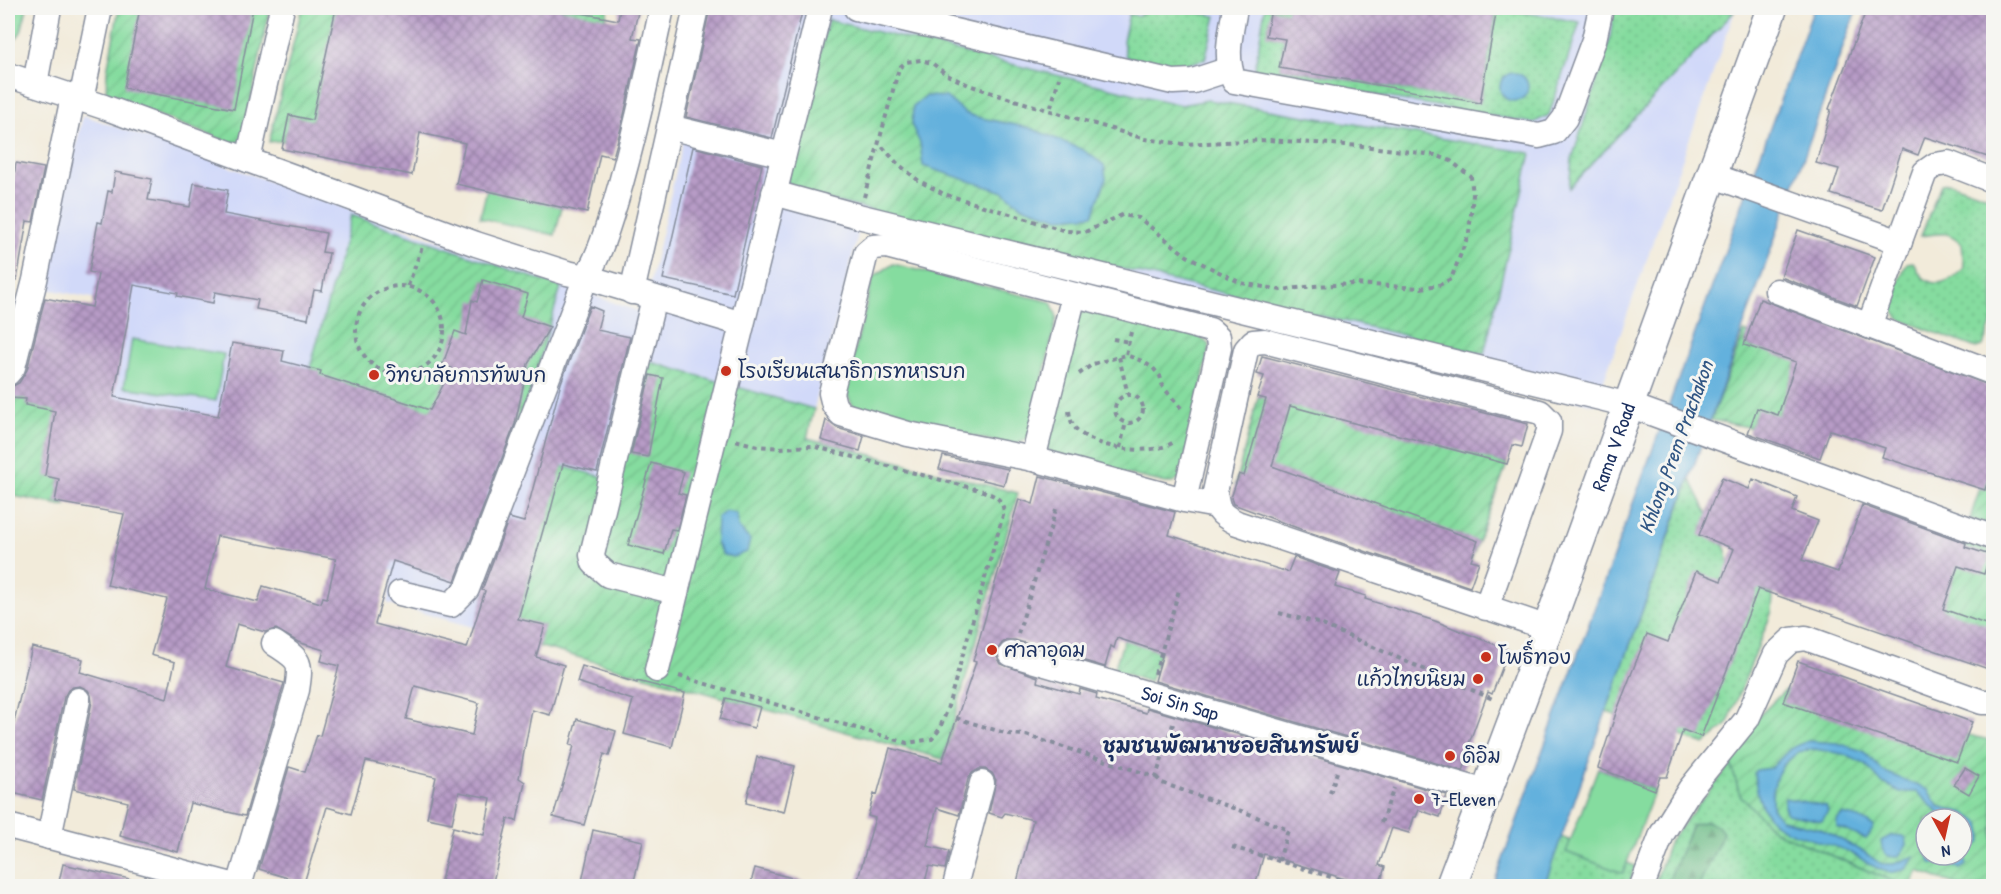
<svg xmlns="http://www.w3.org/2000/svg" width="2001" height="894" font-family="'Patrick Hand','Playpen Sans Thai',sans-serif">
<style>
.built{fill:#d1d9f9}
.grass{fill:url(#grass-dots);stroke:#50867e;stroke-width:1.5}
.forest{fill:url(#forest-firs);stroke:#447672;stroke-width:1.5}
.park{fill:url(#park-tufts);stroke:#50867e;stroke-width:1.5}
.garden{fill:url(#garden-furrows);stroke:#50867e;stroke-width:1.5;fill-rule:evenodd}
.pitch{fill:#85dc9f;stroke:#50867e;stroke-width:1.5}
.water{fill:#64b1dd;stroke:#40709e;stroke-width:1.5}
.building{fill:url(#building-cross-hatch);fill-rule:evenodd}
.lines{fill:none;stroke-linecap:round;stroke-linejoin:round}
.minor-casing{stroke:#868d9c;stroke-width:27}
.major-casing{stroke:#868d9c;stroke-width:33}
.path{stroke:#868d9c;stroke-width:4;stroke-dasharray:4.5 4.5;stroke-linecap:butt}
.minor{stroke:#fff;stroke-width:24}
.major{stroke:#fff;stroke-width:30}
.poi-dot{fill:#c8321e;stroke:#f6f6f2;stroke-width:2}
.labels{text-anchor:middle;stroke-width:6;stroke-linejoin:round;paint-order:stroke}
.poi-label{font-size:20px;fill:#1b2f5e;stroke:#f6f6f2;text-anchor:start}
.street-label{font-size:20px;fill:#1b2f5e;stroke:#f6f6f2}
.water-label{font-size:21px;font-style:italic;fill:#315684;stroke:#f6f6f2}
.neighbourhood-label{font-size:21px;font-weight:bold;fill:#1b2f5e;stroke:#f6f6f2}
</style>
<defs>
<pattern id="grass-dots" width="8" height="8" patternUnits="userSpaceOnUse" patternTransform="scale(1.5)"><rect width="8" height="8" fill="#85dc9f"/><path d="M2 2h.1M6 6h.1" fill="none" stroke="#72bd8b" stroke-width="1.8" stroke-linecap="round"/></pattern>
<pattern id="forest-firs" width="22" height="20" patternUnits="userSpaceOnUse" patternTransform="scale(1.5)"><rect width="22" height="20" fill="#6cbc86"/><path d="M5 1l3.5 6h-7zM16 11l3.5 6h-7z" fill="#589971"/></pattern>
<pattern id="park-tufts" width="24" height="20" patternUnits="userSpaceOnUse" patternTransform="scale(1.5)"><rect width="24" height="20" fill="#85dc9f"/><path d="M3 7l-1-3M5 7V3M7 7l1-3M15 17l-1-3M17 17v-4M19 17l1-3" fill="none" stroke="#72bd8b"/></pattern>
<pattern id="garden-furrows" width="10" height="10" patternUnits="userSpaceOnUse" patternTransform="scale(1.5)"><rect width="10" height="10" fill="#85dc9f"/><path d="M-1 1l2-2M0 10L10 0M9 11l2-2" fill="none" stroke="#72bd8b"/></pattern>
<pattern id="building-cross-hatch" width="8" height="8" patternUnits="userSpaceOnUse" patternTransform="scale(1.5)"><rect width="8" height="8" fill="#b79bc6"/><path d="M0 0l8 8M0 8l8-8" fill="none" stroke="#947fa4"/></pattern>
</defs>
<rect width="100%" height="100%" fill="#f6f6f2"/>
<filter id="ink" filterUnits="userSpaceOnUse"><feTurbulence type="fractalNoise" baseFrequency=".0167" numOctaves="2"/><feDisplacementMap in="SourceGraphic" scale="12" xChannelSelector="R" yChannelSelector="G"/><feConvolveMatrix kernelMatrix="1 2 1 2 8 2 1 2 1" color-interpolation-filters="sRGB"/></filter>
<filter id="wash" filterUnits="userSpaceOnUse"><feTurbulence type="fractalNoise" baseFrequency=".008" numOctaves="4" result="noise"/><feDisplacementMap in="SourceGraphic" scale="24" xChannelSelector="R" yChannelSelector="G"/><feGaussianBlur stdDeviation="1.35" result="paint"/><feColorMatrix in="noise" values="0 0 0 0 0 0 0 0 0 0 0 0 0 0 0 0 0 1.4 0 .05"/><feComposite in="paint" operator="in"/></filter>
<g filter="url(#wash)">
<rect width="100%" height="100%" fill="#f2ebda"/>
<path class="built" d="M714,8H1736L1595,405L1039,269L859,230L807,437L1018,493L943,759L387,603L393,571L232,538L106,444L131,306L43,288L83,115L643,313Z"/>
<g class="grass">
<path d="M1153,8H1188V11L1216,16L1205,59L1177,67L1126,57L1123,41L1129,14L1137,16Z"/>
<path d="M1265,8H1288L1280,68L1480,103L1497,8L1580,22L1549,115L1533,123L1254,74Z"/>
<path d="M1614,8H1712L1734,12L1569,188L1572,159L1610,40Z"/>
<path d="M1950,183L1993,198V319L1983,346L1976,348L1899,319C1883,305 1900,279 1907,263L1913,262C1916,266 1918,271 1921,275C1934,291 1953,280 1964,268L1962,244C1946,229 1942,234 1921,236L1941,184Z"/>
<path d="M1690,479L1726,550L1732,576L1773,595L1772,611L1727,725L1705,744L1606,712Z"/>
<path d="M1731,764L1740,795L1774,831L1904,886H1654L1670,840Z"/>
<path d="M1561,837L1635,866L1628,886H1544Z"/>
</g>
<path class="forest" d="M1707,821L1719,827L1723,833L1699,886H1666L1692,825Z"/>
<path class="park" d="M8,8H27L21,32L8,49Z"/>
<g class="garden">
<path d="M119,8H270L242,143L228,142L115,99L106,93L107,71Z"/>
<path d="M302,8H608L599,55L333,136L269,142Z"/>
<path d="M828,20L1181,105L1208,100L1531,153L1484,354L795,192L787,181Z"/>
<path d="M351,215L561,287L514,448L309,372Z"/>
<path d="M1084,309L1190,329L1210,345L1182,476L1173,483H1166L1055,458L1048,449L1045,436L1075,321Z"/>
<path d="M1744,332L1826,361L1794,436L1711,420Z"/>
<path d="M633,357L814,409L807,438L1018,493L943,759L502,636L557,465L604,477Z"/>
<path d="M1261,386L1507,464L1471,560L1235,485Z"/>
<path d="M16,397H41L65,417V506L8,495V422Z"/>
<path d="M1993,447V526L1970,519Z"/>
<path d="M1962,540L1993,551V669L1935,618Z"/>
<path d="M1181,589L1150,682L1114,670L1127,631Z"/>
<path d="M1786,689L1993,741V886H1960L1918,871L1911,886H1904L1774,831L1740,795L1731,764L1759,716ZM1926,819H1962V855H1926Z"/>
</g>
<g class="pitch">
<path d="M492,168L567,186L555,235L480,218Z"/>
<path d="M893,264L1051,302L1057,317L1029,438L1013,446L854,407L845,391L873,277Z"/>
<path d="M132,339L224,354L216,401L124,387Z"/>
<path d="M1598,768L1655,790L1623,873L1566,852Z"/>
</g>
<g class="water">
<path d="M1814,8H1857L1544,886H1493Z"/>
<circle cx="1514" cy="87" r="14"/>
<path d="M926,96L946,97L965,113L976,117L1030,128L1083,150L1104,165L1106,179L1093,215L1060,218L1021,206L1004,192L923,166L920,143L912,126L913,106Z"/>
<path d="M726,511L737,514L738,527L750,540L747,552L734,557L723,555L716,543L717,518Z"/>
<path d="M1808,741L1837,743L1863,751L1883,771L1928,790L1938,806L1965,813L1980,823L1982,835L1981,842L1965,853L1966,865L1960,869L1953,865L1931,863L1929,856L1962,855V832L1965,827C1964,816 1953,818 1943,817L1917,792H1900L1881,782L1865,764L1843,754L1814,749L1798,752L1783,765L1777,775L1772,795V808L1782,820L1821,829L1864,852L1881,864H1894L1909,858L1915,857L1906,869C1900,871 1894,873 1888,872C1874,869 1863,859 1851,853C1832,843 1786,835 1774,823C1759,808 1757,793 1754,773L1756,770L1771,768L1790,749Z"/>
<path d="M1785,798L1826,806L1828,811L1822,821L1787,814L1784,806Z"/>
<path d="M1842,814L1859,818L1874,826L1870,834L1866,839L1837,827V820Z"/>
<path d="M1892,835L1903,836L1906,838L1907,845L1898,857C1886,858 1882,852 1881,841Z"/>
</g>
<g id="blocks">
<g class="building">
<path d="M140,8H253L234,109L124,88Z"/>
<path d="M336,8H556L618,20L620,8H639L632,38L641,39L621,128L613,157L600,154L587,213L456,184L465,143L420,133L412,175L282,149L289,115L312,120Z"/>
<path d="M710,8H803L772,138L686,117Z"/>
<path d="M1288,8H1497L1480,103L1279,68L1285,39L1266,36L1271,9L1287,12Z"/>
<path d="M1867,8H1994V159L1925,137L1918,155L1902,149L1882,210L1831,194L1839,169L1816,163L1831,110L1829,109Z"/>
<path d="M693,147L762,165L733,294L663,279Z"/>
<path d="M16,163L44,168L33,222L27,221L17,280H8V211Z"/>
<path d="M115,172L152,179L148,200L190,207L194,183L228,190L224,214L326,233L322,252L329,253L322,291L314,290L308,319L256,309L258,300L215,292L213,303L177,296L178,293L134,285L114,397L218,416L232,343L284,351L282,361L321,371L320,375L430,410L452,368L442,366L455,331L466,335L472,300L477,302L483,280L528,294L521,317L550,327L528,364L515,424L455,581L393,561L375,624L467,648L485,591L482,590L509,518L524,522L561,383L590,306L602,311L597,330L630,337L597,472L563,464L547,524L545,523L518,619L545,625L536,657L564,665L550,715L532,710L519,778L525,782L517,821L508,819L492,886H440L453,827L484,835L491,798L459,792L452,823L427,818L436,777L366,761L351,814L327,807L304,883L259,869L289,767L305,772L317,735L320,736L339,666L321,661L324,650L298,642L276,629L265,632L237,624L226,667L284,683L245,816L190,803L178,852L120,836L128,802L74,789L92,702L91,695L88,690L80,686L73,687L68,690L64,697L42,800L8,792V746L32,647L83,659L80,672L167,698L175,662L151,655L167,599L107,585L124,514L55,502L59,479L45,476L55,411L25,405L26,399L8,398V387L13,386L19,383L27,370L45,298L92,307L98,274L89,272L98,222L102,223L108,191L112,192ZM217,536L336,559L327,598L323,597L321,603L263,586L258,602L205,589ZM415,686L479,703L472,735L406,719Z"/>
<path d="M1798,230L1875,257L1857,306L1781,277Z"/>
<path d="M1760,299L1994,387V464L1985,490L1882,457L1885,448L1830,430L1820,458L1748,433L1757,408L1778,415L1796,362L1744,345Z"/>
<path d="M1262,356L1528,424L1522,447L1513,445L1507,464L1290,406L1272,466L1478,541L1471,560L1479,562L1470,587L1303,530L1233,504L1231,498L1239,474L1244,476L1266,399L1257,397L1264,376L1257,374Z"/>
<path d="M650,375L663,378L648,457L631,454Z"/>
<path d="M826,420L837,428L864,436L860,451L821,440Z"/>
<path d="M943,456L1008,469L1004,485L939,469Z"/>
<path d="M651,463L684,472L678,493L686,495L677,530L671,529L664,554L628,545Z"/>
<path d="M1040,476L1175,512L1169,535L1288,572L1294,557L1340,573L1335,587L1366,596L1365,599L1435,621L1509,650L1492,694L1488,692L1468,746L1471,747L1463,771L1155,681L1163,653L1117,638L1114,648L1111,646L1105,667L1015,640H1007L1002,643L998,649L997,657L1001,664L1038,677L1037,682L1079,694L1080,689L1097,694L1096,699L1146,713L1147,708L1447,795L1440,817L1419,810L1416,817H1414L1409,833L1392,828L1379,865L1385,867L1379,886L1356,880L1355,882L1264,854L1255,886H1016L1033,820L1005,813L1002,817L989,813L996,780L992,773L985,769H979L972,773L968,779L959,815L937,808L927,846L949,851L945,869L929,866L924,886H856L875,818L868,816L874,794L877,795L890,748L942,762L976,662L973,661L1019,499L1033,504Z"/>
<path d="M1722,478L1749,489L1753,479L1797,497L1792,511L1818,521L1802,560L1838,572L1862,505L1966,543L1965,547L1990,555L1984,574L1958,566L1943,609L1994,627V671L1758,589L1701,737L1683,730L1667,777H1660L1655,790L1598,768L1616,713L1647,634L1668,642L1696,571L1721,581L1734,549L1699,535Z"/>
<path d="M1798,661L1972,722L1957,762L1783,702Z"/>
<path d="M582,666L637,683V681L685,693L672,747L624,734L633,700L577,682Z"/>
<path d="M726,698L760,707L754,728L720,719Z"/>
<path d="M577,719L616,731L609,756L604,754L584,825L553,817L574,746L570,745Z"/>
<path d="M757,757L795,766L784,812L746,803Z"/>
<path d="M1965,768L1979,776L1969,794L1954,785Z"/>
<path d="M593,830L643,841L633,886H581Z"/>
<path d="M63,864L130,879L129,886H58Z"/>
<path d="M755,868L803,881L802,886H750Z"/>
</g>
</g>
</g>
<g filter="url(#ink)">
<use href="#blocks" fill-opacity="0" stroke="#868d9c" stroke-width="1.5"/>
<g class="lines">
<g class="minor-casing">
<g id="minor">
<path d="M856,8L1173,82L1193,81L1230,69"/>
<path d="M1235,8C1231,33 1224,56 1234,81L1539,136L1554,132L1565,118L1594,40L1601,8"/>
<path d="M8,75L104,107L476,244L567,273L586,277C600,255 607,228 615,204C634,140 648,73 662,8"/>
<path d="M35,84L49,8"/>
<path d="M81,100L100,8"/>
<path d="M669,127L783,155"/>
<path d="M248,160L282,8"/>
<path d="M1711,175L1900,242"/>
<path d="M774,193L858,216L1629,405L1994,538"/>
<path d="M1777,291L1994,373"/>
<path d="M632,292L696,8"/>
<path d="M654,298L592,555L594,563L608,575L676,592"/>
<path d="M1869,326L1925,172L1935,165L1948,163L1994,181"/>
<path d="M8,373L13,367L35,280L73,97"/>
<path d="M1033,459L1074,295"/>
<path d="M1184,500L1219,348L1218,337L1210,330L886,246L873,247L866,253L831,393L834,405L841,414L908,434L1033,459L1184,500L1217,506"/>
<path d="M400,593L451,605L467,589L586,277L742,324"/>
<path d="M1486,608L1549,431V421L1540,412L1265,341L1253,342L1246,350L1215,492C1218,511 1219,514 1237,523L1548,628"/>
<path id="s1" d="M1011,654L1486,792"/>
<path d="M657,670L820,8"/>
<path d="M8,826L236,886"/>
<path d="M49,837L78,700"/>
<path d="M239,886L297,690C302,659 299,660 274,643"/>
<path d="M955,886L982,783"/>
<path d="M1642,886L1662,834L1690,789L1747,719L1776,654L1791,640L1806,638L1982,702H1994"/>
</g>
</g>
<g class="major-casing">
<g id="major">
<path id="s2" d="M1451,886L1548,628L1772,8"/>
</g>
</g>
<g class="path">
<path d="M1051,107L1059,78"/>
<path d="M864,197L899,68L906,62L921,60L932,63L947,75L969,85L1001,96L1145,139L1183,144L1268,140L1362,146L1435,155L1451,161L1471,177L1473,195L1469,233L1451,279L1439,285L1421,288L1354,284L1314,286L1281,290L1241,283L1187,256L1139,218L1122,215L1085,232L1066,231L944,194L919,181L897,163L878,142"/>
<circle cx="400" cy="330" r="44"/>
<path d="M408,286L422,247"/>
<path d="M1131,332L1126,355L1142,361L1153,368L1160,376L1163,387L1181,408"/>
<path d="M1113,339L1129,342"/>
<path d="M1119,357L1128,395"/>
<path d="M1079,374L1093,364L1126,355"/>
<circle cx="1129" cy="409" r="14"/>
<path d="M1069,411C1070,418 1071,423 1076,429C1095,449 1151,457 1174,442"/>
<path d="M1120,448L1126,422"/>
<path d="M1279,613L1318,623L1495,700"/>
<path d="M1018,634L1057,506"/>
<path d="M1155,674L1179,590"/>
<path d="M679,676L907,743L932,739L939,730L946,713L1004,512C1002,498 995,496 983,491L812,446L780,448L757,446L735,440"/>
<path d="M956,718L1008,734L1026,735L1156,777L1173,724"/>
<path d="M1156,777L1162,783L1247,813L1288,830L1279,861L1360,886"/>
<path d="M1330,793L1337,772"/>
<path d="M1381,823L1394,788"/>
<path d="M1232,847L1279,861"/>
</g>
<use href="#minor" class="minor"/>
<use href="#major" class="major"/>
</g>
</g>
<g class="poi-dot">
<circle cx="726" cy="371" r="6"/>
<circle cx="374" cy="375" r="6"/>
<circle cx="992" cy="650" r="6"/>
<circle cx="1486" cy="657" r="6"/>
<circle cx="1478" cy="679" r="6"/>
<circle cx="1450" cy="756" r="6"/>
<circle cx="1419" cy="799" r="6"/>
</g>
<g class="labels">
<g class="poi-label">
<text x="738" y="378">โรงเรียนเสนาธิการทหารบก</text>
<text x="386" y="382">วิทยาลัยการทัพบก</text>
<text x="1004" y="657">ศาลาอุดม</text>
<text x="1498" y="664">โพธิ์ทอง</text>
<text x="1466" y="686" text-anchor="end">แก้วไทยนิยม</text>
<text x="1462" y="763">ดิอิม</text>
<text x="1431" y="806">7-Eleven</text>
</g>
<g class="street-label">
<text dy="7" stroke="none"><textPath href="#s2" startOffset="468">Rama V Road</textPath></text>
<text dy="7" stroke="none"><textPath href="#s1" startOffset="176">Soi Sin Sap</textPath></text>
</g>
<g class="water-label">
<text transform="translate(1676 447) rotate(-70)" y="7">Khlong Prem Prachakon</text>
</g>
<g class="neighbourhood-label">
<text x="1231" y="753">ชุมชนพัฒนาซอยสินทรัพย์</text>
</g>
</g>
<rect width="2001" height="894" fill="none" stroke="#f6f6f2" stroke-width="30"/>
<g transform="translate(1944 837) rotate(172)"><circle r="28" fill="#f6f6f2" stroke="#9ea6b7" stroke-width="1.5"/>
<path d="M0-4.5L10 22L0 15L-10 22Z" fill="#c8321e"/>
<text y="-9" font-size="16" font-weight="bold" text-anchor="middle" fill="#1b2f5e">N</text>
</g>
</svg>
